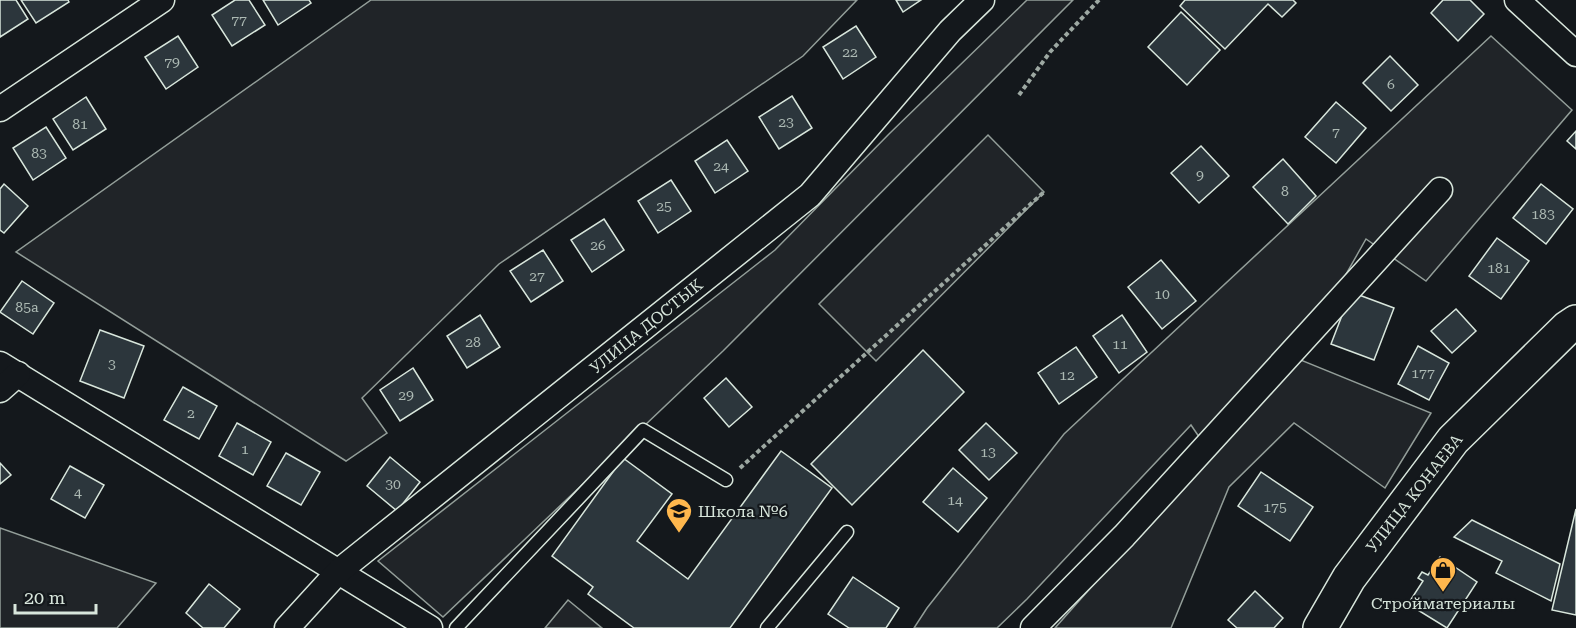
<svg xmlns="http://www.w3.org/2000/svg" width="1576" height="628" font-family="'Roboto Serif',serif">
<style>
.green{fill:#202428;stroke:#939e99;stroke-width:1.5}
.building{fill:#2c363c;stroke:#d8e6dc;stroke-width:1.5}
.lines{fill:none;stroke-linecap:round;stroke-linejoin:round}
.service-casing{stroke:#d8e6dc;stroke-width:15}
.minor-casing{stroke:#d8e6dc;stroke-width:27}
.secondary-casing{stroke:#d8e6dc;stroke-width:36}
.path{stroke:#9da8a2;stroke-width:4;stroke-dasharray:4.5 3;stroke-linecap:butt}
.service{stroke:#14181c;stroke-width:12}
.minor{stroke:#14181c;stroke-width:24}
.secondary{stroke:#14181c;stroke-width:33}
.labels{text-anchor:middle;stroke-width:4.5;stroke-linejoin:round;paint-order:stroke}
.number-label{font-size:14px;fill:#adbab4}
.street-label{font-size:16px;fill:#d8e6dc;stroke:#14181c}
.poi-label{font-size:16px;fill:#d8e6dc;stroke:#14181c;text-anchor:start}
</style>
<rect width="100%" height="100%" fill="#14181c"/>
<g class="green">
<path d="M371,0H857L803,56L499,264L362,398L387,433L346,461L16,252Z"/>
<path d="M1027,0H1073L723,351L443,617L378,561L775,250L889,134Z"/>
<path d="M1491,36L1572,110L1426,281L1366,239L1298,359L1431,413L1385,488L1294,423L1229,487L1171,628H1055L1210,453L1191,425L1027,599L997,628H914L927,608L1064,434Z"/>
<path d="M988,135L1044,192L876,361L819,304Z"/>
<path d="M0,528L156,583L117,628H0Z"/>
<path d="M568,600L602,628H545Z"/>
</g>
<g class="building">
<path d="M0,0H16L28,19L0,37Z"/>
<path d="M21,0H68L69,2L36,23Z"/>
<path d="M235,0H249L265,25L232,46L212,15Z"/>
<path d="M263,0H309L311,3L278,25Z"/>
<path d="M896,0H921L903,12Z"/>
<path d="M1185,0H1293L1296,3L1282,17L1268,4L1225,49L1180,6Z"/>
<path d="M1443,0H1470L1484,14L1458,41L1431,13Z"/>
<path d="M1181,12L1220,50L1187,85L1148,47Z"/>
<path d="M856,26L876,57L843,79L823,47Z"/>
<path d="M178,36L198,67L166,89L145,57Z"/>
<path d="M1390,56L1418,85L1391,111L1363,83Z"/>
<path d="M792,96L812,128L779,149L759,117Z"/>
<path d="M86,97L106,129L73,150L53,119Z"/>
<path d="M1336,102L1366,128L1336,163L1305,137Z"/>
<path d="M46,127L66,158L33,180L13,148Z"/>
<path d="M1576,131V149L1567,141Z"/>
<path d="M727,140L748,171L715,193L695,161Z"/>
<path d="M1201,146L1229,176L1199,203L1171,173Z"/>
<path d="M1283,159L1316,196L1288,224L1253,187Z"/>
<path d="M671,180L691,211L658,233L638,201Z"/>
<path d="M4,184L28,206L4,233L0,230V189Z"/>
<path d="M1541,184L1573,209L1546,244L1513,218Z"/>
<path d="M604,219L624,250L592,272L571,240Z"/>
<path d="M1497,238L1529,261L1501,299L1469,276Z"/>
<path d="M543,250L563,281L531,302L510,271Z"/>
<path d="M1161,260L1196,301L1162,329L1128,287Z"/>
<path d="M22,281L54,303L33,334L0,312Z"/>
<path d="M1351,292L1394,308L1374,360L1331,344Z"/>
<path d="M1456,309L1476,331L1452,353L1431,331Z"/>
<path d="M480,315L500,347L467,368L447,336Z"/>
<path d="M1122,315L1147,352L1119,373L1093,336Z"/>
<path d="M100,330L144,346L124,398L80,381Z"/>
<path d="M1418,346L1449,363L1429,400L1398,384Z"/>
<path d="M1076,347L1097,377L1059,404L1038,373Z"/>
<path d="M923,350L964,392L852,505L811,464Z"/>
<path d="M413,368L433,400L400,421L380,390Z"/>
<path d="M726,378L752,407L729,427L704,398Z"/>
<path d="M183,387L217,406L199,439L164,420Z"/>
<path d="M237,423L271,442L253,475L219,456Z"/>
<path d="M986,423L1017,453L989,480L959,450Z"/>
<path d="M781,451L832,488L730,628H634L588,594L593,587L552,556L623,458L672,494L637,541L688,579Z"/>
<path d="M286,453L320,472L301,505L267,486Z"/>
<path d="M390,457L420,482L397,511L367,486Z"/>
<path d="M0,463L11,475L0,484Z"/>
<path d="M70,466L104,485L85,518L51,499Z"/>
<path d="M953,468L987,498L958,532L923,502Z"/>
<path d="M1261,472L1313,507L1290,541L1238,506Z"/>
<path d="M1576,509V615L1552,610Z"/>
<path d="M1472,520L1560,564L1551,601L1496,573L1502,561L1454,537Z"/>
<path d="M1440,557L1477,582L1447,628L1408,604L1423,581L1418,578L1422,572L1428,575Z"/>
<path d="M853,577L899,608L886,628H849L828,614Z"/>
<path d="M209,584L240,609L224,628H203L186,613Z"/>
<path d="M1255,591L1283,618L1274,628H1237L1228,620Z"/>
</g>
<g class="lines">
<g class="service-casing">
<g id="service">
<path d="M456,628L643,430L726,480"/>
<path d="M767,628L847,532"/>
</g>
</g>
<g class="minor-casing">
<g id="minor">
<path d="M1517,0L1576,54"/>
<path d="M0,109L162,0"/>
<path d="M0,364L430,628"/>
<path d="M0,390L18,374"/>
<path d="M287,628L339,571L810,195L950,31L982,0"/>
<path d="M1033,628L1124,536L1440,190"/>
</g>
</g>
<g class="secondary-casing">
<path id="secondary" d="M1320,628L1349,578L1453,440L1567,328L1576,322"/>
</g>
<g class="path">
<path d="M1019,95L1050,52L1099,0"/>
<path d="M740,468L1044,192"/>
</g>
<use href="#service" class="service"/>
<use href="#minor" class="minor"/>
<use href="#secondary" class="secondary"/>
</g>
<defs>
<g id="school-pin" transform="scale(1.35)"><path d="M0 17L-7.5 6A9.5 9.5 0 1 1 7.5 6Z" fill="#ffb74d" stroke="#14181c"/><path d="M0-5L7-2L0 1L-7-2ZM-4 1L0 2.5L4 1V4Q0 6-4 4Z" fill="#111"/></g>
<g id="shop-pin" transform="scale(1.35)"><path d="M0 17L-7.5 6A9.5 9.5 0 1 1 7.5 6Z" fill="#ffb74d" stroke="#14181c"/><path d="M-5-2.5h2.3a2.7 3.5 0 0 1 5.4 0H5L5.5 6h-11ZM-1.5-2.5h3a1.5 2.3 0 0 0-3 0Z" fill="#111"/></g>
</defs>
<g fill-rule="evenodd">
<use href="#school-pin" x="679" y="511"/>
<use href="#shop-pin" x="1443" y="570"/>
</g>
<g class="labels">
<g class="number-label">
<text x="239" y="25">77</text>
<text x="850" y="57">22</text>
<text x="172" y="67">79</text>
<text x="1391" y="89">6</text>
<text x="786" y="127">23</text>
<text x="80" y="129">81</text>
<text x="1336" y="137">7</text>
<text x="39" y="158">83</text>
<text x="721" y="171">24</text>
<text x="1200" y="180">9</text>
<text x="1285" y="196">8</text>
<text x="664" y="211">25</text>
<text x="1543" y="219">183</text>
<text x="598" y="250">26</text>
<text x="1499" y="273">181</text>
<text x="537" y="281">27</text>
<text x="1162" y="299">10</text>
<text x="27" y="312">85а</text>
<text x="473" y="347">28</text>
<text x="1120" y="349">11</text>
<text x="112" y="369">3</text>
<text x="1423" y="378">177</text>
<text x="1067" y="380">12</text>
<text x="406" y="400">29</text>
<text x="191" y="418">2</text>
<text x="245" y="454">1</text>
<text x="988" y="457">13</text>
<text x="393" y="489">30</text>
<text x="78" y="497">4</text>
<text x="955" y="505">14</text>
<text x="1275" y="512">175</text>
</g>
<g class="street-label">
<text transform="translate(646 326) rotate(-39)" y="6">УЛИЦА ДОСТЫК</text>
<text transform="translate(1414 493) rotate(-52)" y="6">УЛИЦА КОНАЕВА</text>
</g>
<g class="poi-label">
<text x="698" y="517">Школа №6</text>
<text x="1443" y="609" text-anchor="middle">Стройматериалы</text>
</g>
</g>
<path d="M15 604v9h81v-9" fill="none" stroke="#d8e6dc" stroke-width="3"/>
<text x="24" y="604" font-size="18" fill="#d8e6dc" stroke="#14181c" stroke-width="4.5" paint-order="stroke">20 m</text>
</svg>
